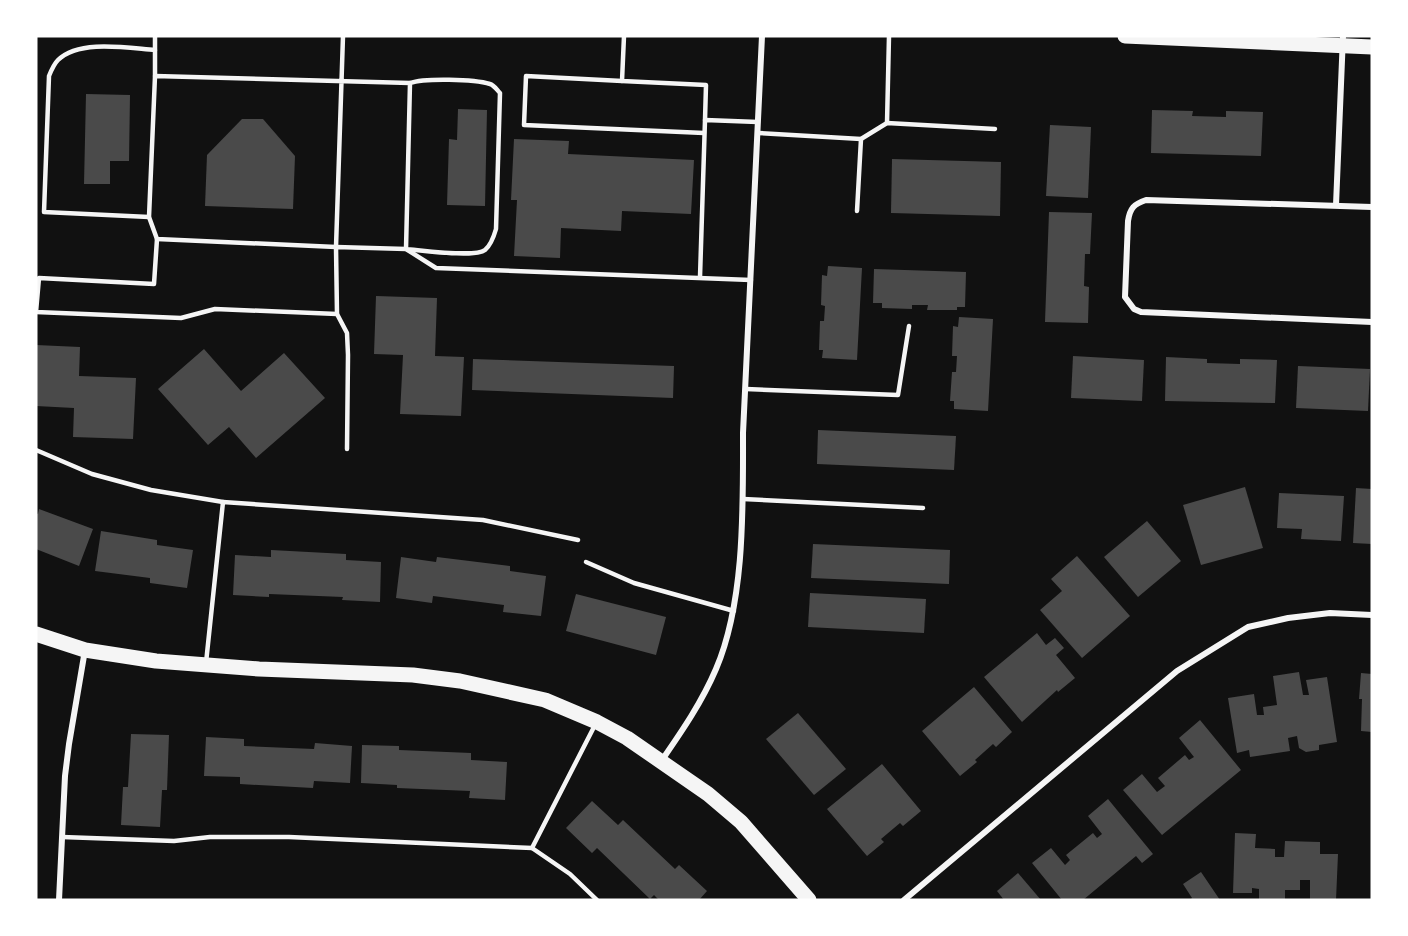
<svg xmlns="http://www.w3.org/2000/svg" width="1408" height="936" font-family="'PT Sans Narrow',sans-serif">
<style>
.building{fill:#4a4a4a}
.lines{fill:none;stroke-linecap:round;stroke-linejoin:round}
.service{stroke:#f5f5f5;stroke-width:4.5}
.minor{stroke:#f5f5f5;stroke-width:6}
.primary{stroke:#f5f5f5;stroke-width:15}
</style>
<rect width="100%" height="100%" fill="#111"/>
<g class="building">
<path d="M86,94L130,95L129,161H110V184H84Z"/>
<path d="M458,109L487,110L485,206L447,205L449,139L457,140Z"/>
<path d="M1152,110L1193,111L1192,116L1226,117V111L1263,112L1261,156L1151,153Z"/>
<path d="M242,119H263L295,156L293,209L205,206L207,155Z"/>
<path d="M1050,125L1091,127L1088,198L1046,196Z"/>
<path d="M514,139L569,141L568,154L694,160L691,214L622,211L621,231L561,228L560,258L514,256L517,200H511Z"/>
<path d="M892,159L1001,162L1000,216L891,213Z"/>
<path d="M1049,212L1092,213L1090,254H1085L1084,286L1089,287L1088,323L1045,322Z"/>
<path d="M828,266L862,268L857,360L822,358L823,350H819L820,321H824L825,306L821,305L822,275L827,276Z"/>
<path d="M874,269L966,272L965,307H957V310H927L928,305H912V309L882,308V303H873Z"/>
<path d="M376,296L437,298L435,356L464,357L461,416L400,414L403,355L374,354Z"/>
<path d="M959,317L993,319L988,411L954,409V401H950L952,372H956L957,356H952L953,326L958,327Z"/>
<path d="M36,345L80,347L79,376L136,378L133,439L73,437L74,408L36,406Z"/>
<path d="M204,349L241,391L284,353L325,398L256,458L229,427L208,445L158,389Z"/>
<path d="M1073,356L1144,360L1142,401L1071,398Z"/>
<path d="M1166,357L1207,359V363L1240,364V359L1277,360L1275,403L1165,401Z"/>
<path d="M473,359L674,366L673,398L472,390Z"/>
<path d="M1298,366L1370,369L1368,411L1296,408Z"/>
<path d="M818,430L956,436L954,470L817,464Z"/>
<path d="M1245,487L1263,548L1201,565L1183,505Z"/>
<path d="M1356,488L1372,489V544L1353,543Z"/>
<path d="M1279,493L1344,496L1341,541L1301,539L1302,529L1277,528Z"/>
<path d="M39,509L93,529L79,566L36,549V513L38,514Z"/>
<path d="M1147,521L1181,561L1138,597L1104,557Z"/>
<path d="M101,531L157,540V545L193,550L187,588L150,583V578L95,571Z"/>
<path d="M813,544L950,550L949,584L811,578Z"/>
<path d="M271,550L346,554V560L381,562L380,602L342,600L343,597L269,594V597L233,595L235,555L271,557Z"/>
<path d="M1077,556L1130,616L1082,658L1040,610L1062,591L1051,579Z"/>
<path d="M401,557L436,562L437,557L510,566V571L546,576L541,616L503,612L504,605L433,596L432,603L396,598Z"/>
<path d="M810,593L926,599L924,633L808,627Z"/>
<path d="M576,594L666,617L656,655L566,631Z"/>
<path d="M1037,633L1046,645L1055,638L1064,648L1056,655L1075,678L1058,692L1057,690L1022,722L984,677Z"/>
<path d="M1299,672L1303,695H1309L1306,680L1327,677L1337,742L1319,745V750L1306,752L1299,748L1297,736L1288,738L1290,751L1250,757L1249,750L1237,753L1228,698L1254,694L1257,715H1264L1263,707L1277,705L1273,676Z"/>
<path d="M1361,673L1372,674V732L1361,731L1362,699H1359Z"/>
<path d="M974,687L1012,732L996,747L993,744L975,760L977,762L960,776L922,731Z"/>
<path d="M798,713L846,769L814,795L766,739Z"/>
<path d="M1200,720L1241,770L1162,835L1123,790L1142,774L1157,792L1165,786L1158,778L1185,755L1189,760L1194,757L1179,738Z"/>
<path d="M131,734L169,735L167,790H162L160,827L121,825L123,787H128Z"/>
<path d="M206,737L244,739V746L314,749L315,743L352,746L350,783L314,781L313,788L240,784V777L204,776Z"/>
<path d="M362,745L399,746V750L471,753V760L507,762L505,800L469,798L470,791L397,788V785L361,783Z"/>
<path d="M882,764L921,811L903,826L900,823L881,839L884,842L867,856L827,809Z"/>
<path d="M1108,799L1153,854L1142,863L1136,856L1083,900H1062L1032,863L1051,848L1065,865L1070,860L1066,855L1093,833L1097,838L1102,834L1088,816Z"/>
<path d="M592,801L618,825L623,820L675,869L679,865L707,891L699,900H659L654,895L650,899L597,848L592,853L566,828Z"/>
<path d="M1235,833L1256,834L1255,848L1275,849V857H1284L1285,841L1320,842V854H1338L1336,900H1310V880H1300V890H1285V900H1259V889L1252,888V893H1233Z"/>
<path d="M1201,872L1220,900H1190L1192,898L1183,884Z"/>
<path d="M1018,873L1041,900H1004L997,891Z"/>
</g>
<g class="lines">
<g class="service">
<path d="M343,36L336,247L157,239L149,217L155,76L410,83L406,249C420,250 475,258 485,250C491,245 494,236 496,229L500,93C497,90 494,85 490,84C474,79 424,78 410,83"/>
<path d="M624,36L622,81L706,85L705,120"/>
<path d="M155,76V36"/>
<path d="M622,81L526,76L524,125L704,133"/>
<path d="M887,123L889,36"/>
<path d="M758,133L861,139L887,123L995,129"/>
<path d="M857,211L861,139"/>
<path d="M149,217L44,212L49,76C51,71 54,64 58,60C79,39 128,48 155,50"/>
<path d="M157,239L154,284L39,278L36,312L181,318L215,309L337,314"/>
<path d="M700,277L705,120L758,122"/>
<path d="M746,389L898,395L909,326"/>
<path d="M347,449L348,355L347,333L337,314L336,247L406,249L436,268L751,280"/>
<path d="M36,450L92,474L151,490L223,502"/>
<path d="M743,499L923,508"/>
<path d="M586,562L634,583L734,611"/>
<path d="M206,663L223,502L483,520L578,540"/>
<path d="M62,837L174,841L210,837H289L532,848L570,874L597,900"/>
<path d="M532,848L595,725"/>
</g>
<g class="minor">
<path d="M1336,205L1343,36"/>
<path d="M1372,207L1146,200C1134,204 1130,208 1128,221L1125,297L1134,309L1141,312L1372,322"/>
<path d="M662,760C682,731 702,702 716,669C745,601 743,507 743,433L762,36"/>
<path d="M59,900L65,776L69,744L85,650"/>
<path d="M904,900L1177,671L1248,627L1288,618L1330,613L1372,615"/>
</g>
<g class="primary">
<path d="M1125,36L1372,47"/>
<path d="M36,634L85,650L156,661L259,669L413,675L460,681L545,700L597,722L627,738L708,794L741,822L809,900"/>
</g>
</g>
<rect width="1408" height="936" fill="none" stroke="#ffffff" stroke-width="75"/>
</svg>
